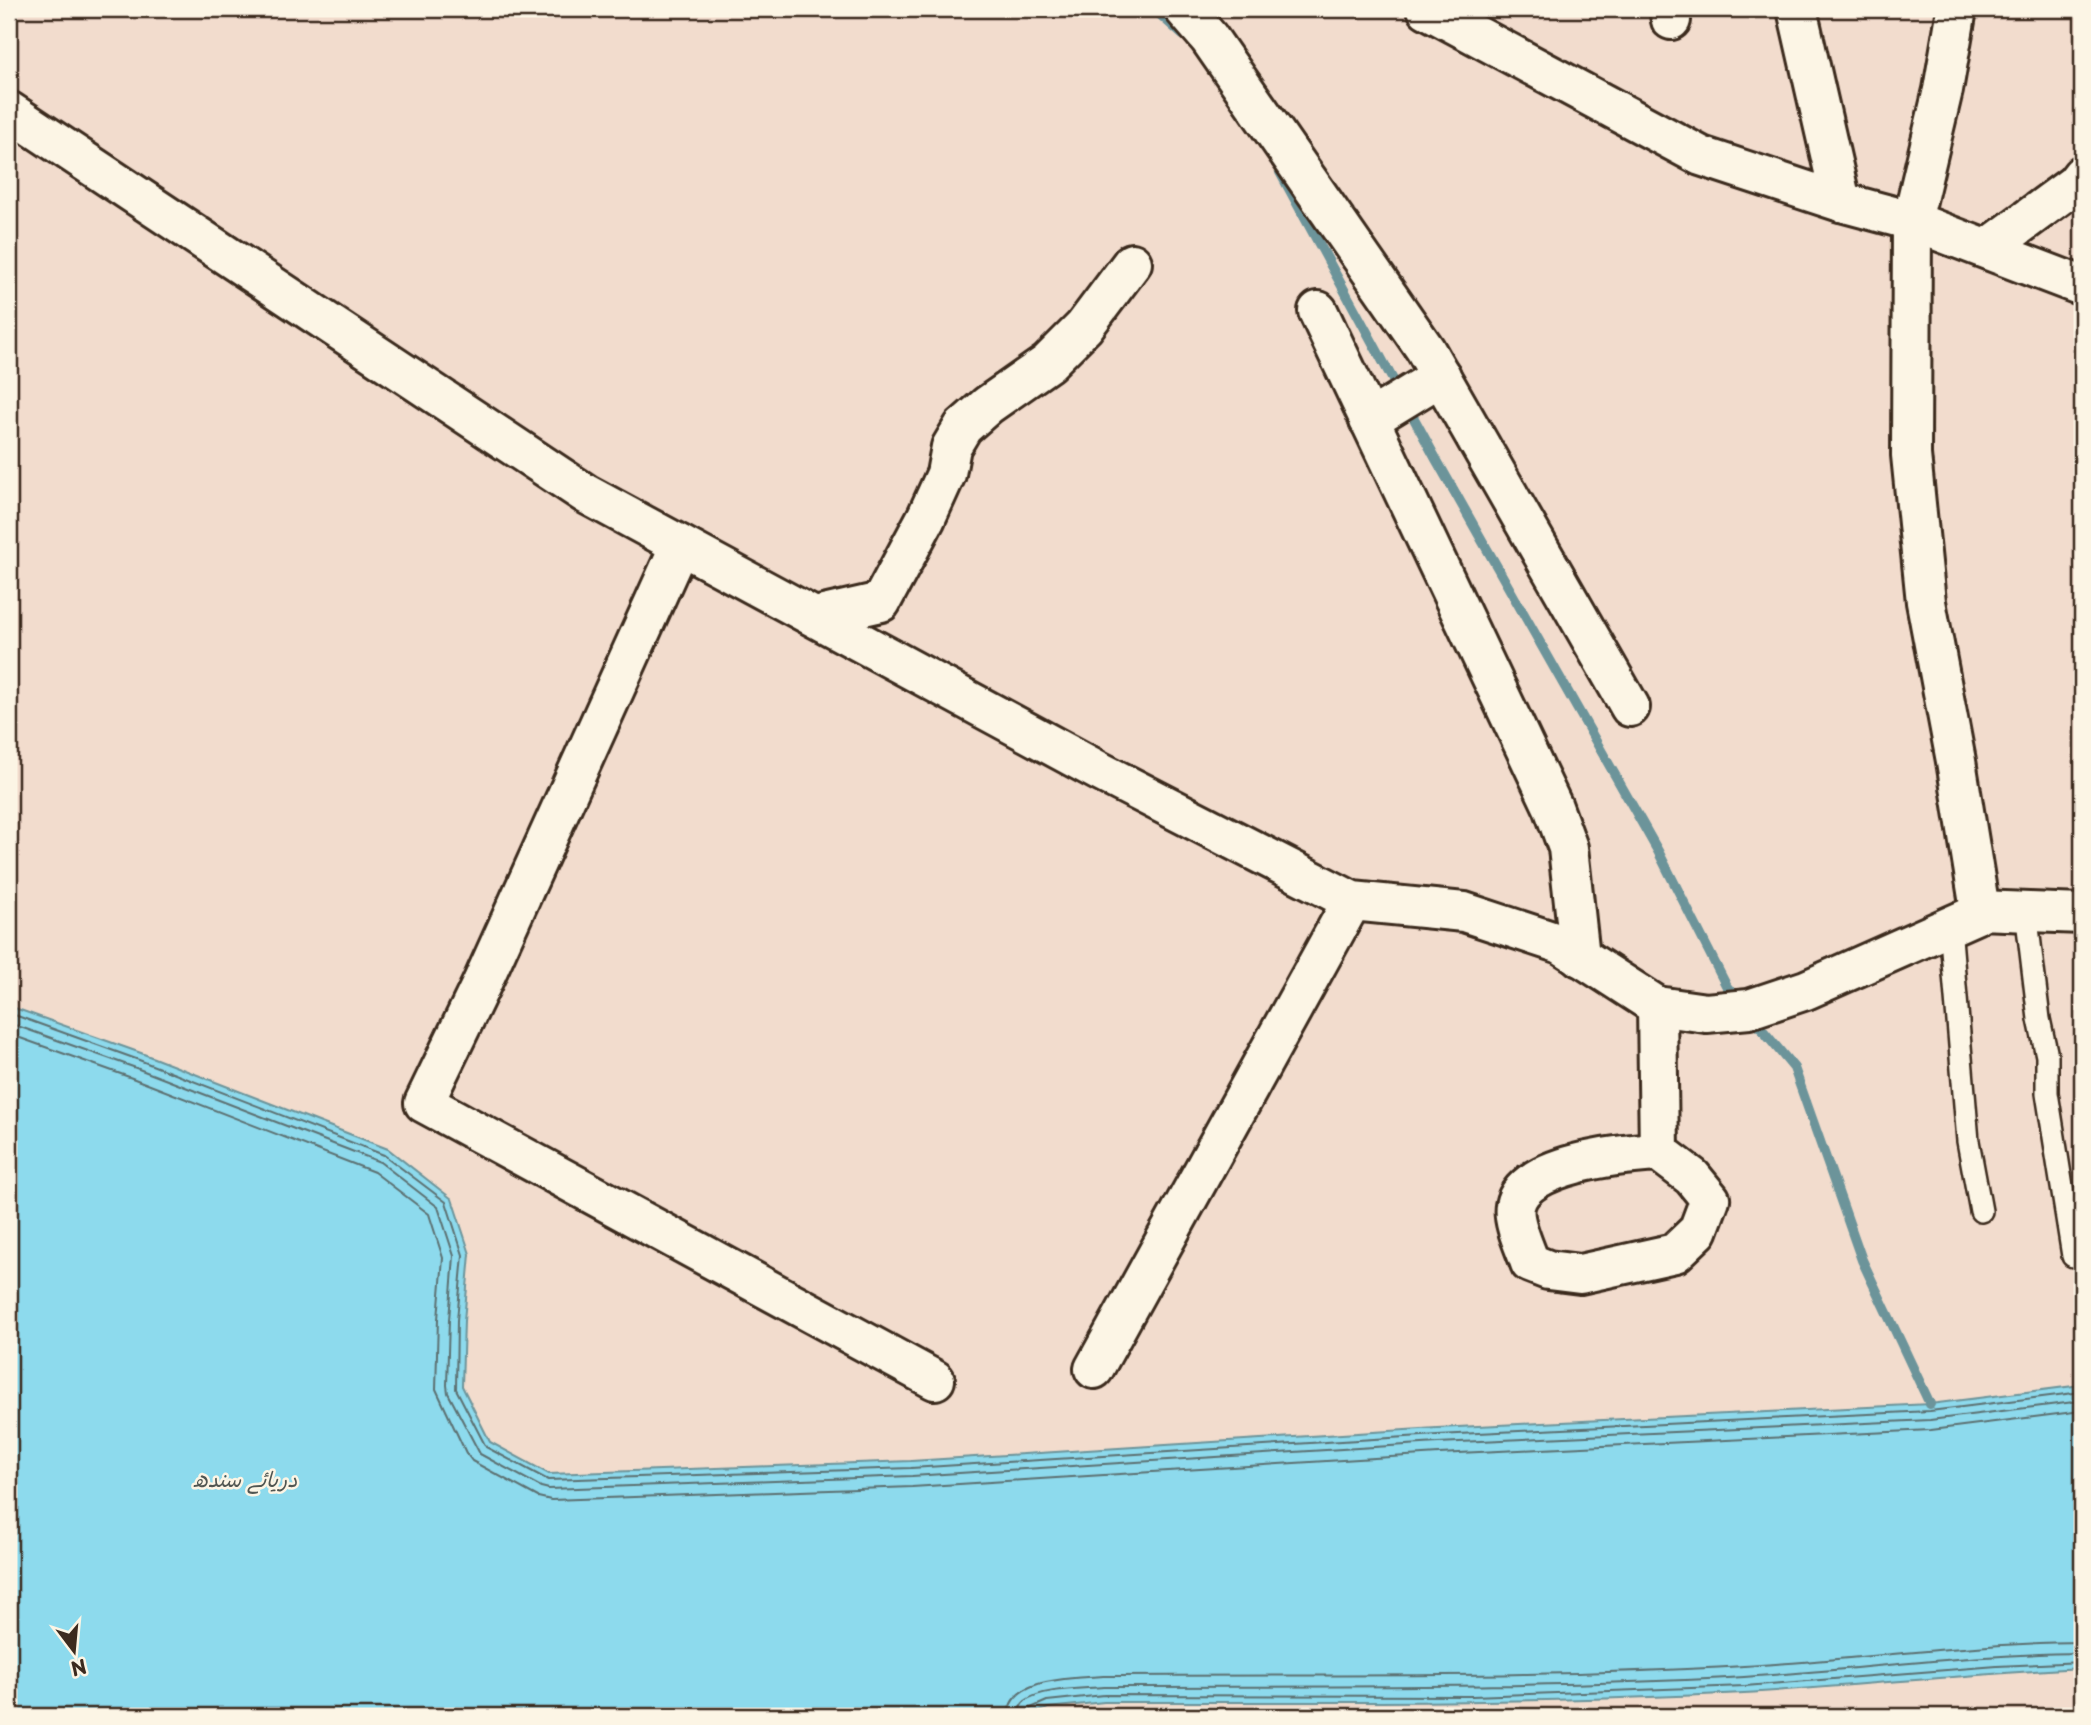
<svg xmlns="http://www.w3.org/2000/svg" width="2091" height="1725" font-family="'Playpen Sans','Playpen Sans Arabic',sans-serif">
<style>
.water{fill:#8ddaed;stroke:#6c949a;stroke-width:2}
.lines{fill:none;stroke-linecap:round;stroke-linejoin:round}
.shore{stroke:#5c7071;stroke-width:2}
.stream{stroke:#6c949a;stroke-width:10}
.lane-casing{stroke:#3b2a1e;stroke-width:26}
.street-casing{stroke:#3b2a1e;stroke-width:44}
.lane{stroke:#fcf5e5;stroke-width:21}
.street{stroke:#fcf5e5;stroke-width:38}
.labels{text-anchor:middle;stroke-width:5;stroke-linejoin:round;paint-order:stroke}
.water-label{font-size:21px;font-style:italic;fill:#505652;stroke:#fcf5e5}
</style>
<rect width="100%" height="100%" fill="#f2dccd"/>
<filter id="ink" filterUnits="userSpaceOnUse"><feTurbulence type="fractalNoise" baseFrequency=".0143" numOctaves="2"/><feDisplacementMap in="SourceGraphic" scale="14" xChannelSelector="R" yChannelSelector="G"/><feConvolveMatrix kernelMatrix="1 2 1 2 8 2 1 2 1" color-interpolation-filters="sRGB"/></filter>
<g filter="url(#ink)">
<path class="water" d="M9,1006L141,1053L388,1149L452,1199L470,1254L464,1321L462,1386L490,1442L549,1474L911,1461L1437,1428L1930,1404L2082,1385V1668C1969,1674 1857,1686 1744,1693C1531,1704 1318,1702 1104,1702L1048,1708L1027,1716H9Z"/>
<g class="lines">
<g class="shore">
<path d="M9,1013L139,1060L384,1155L446,1202L463,1255L457,1320L456,1389L486,1447L548,1480L911,1468L1438,1435L1930,1411L2082,1392"/>
<path d="M9,1023L136,1068L380,1162L438,1207L454,1256L449,1320L447,1385L448,1393L480,1454L541,1487L549,1489L912,1476L1438,1443L1930,1420L2082,1401"/>
<path d="M9,1034L132,1078L374,1172L429,1214L443,1258L438,1319L436,1389L466,1453L472,1461L538,1497L551,1500L912,1487L1439,1454L1931,1430L2082,1411"/>
<path d="M1008,1716C1010,1676 1073,1679 1103,1676C1316,1674 1530,1679 1744,1666C1857,1660 1969,1643 2082,1642"/>
<path d="M1019,1716C1019,1710 1020,1705 1025,1701C1041,1688 1083,1689 1103,1687C1317,1686 1531,1689 1744,1677C1857,1670 1969,1654 2082,1653"/>
<path d="M1028,1716L1031,1708L1047,1701L1104,1695L1472,1696L1745,1686L1997,1666L2082,1662"/>
</g>
<g class="stream">
<path d="M1154,9L1183,35"/>
<path d="M1280,172L1436,459L1658,851L1727,987L1740,1003"/>
<path d="M1750,1015L1794,1068L1862,1260L1930,1404"/>
</g>
<g class="lane-casing">
<g id="lane">
<path d="M2026,911L2039,1019L2047,1056V1093L2073,1256"/>
<path d="M1950,926L1968,1141L1981,1211"/>
</g>
</g>
<g class="street-casing">
<g id="street">
<path d="M1184,9L1209,38L1425,349L1630,707"/>
<path d="M1427,9L1701,156L1841,202L1912,221L2082,286"/>
<path d="M1669,9L1671,20"/>
<path d="M1797,9L1841,202"/>
<path d="M1957,9L1943,90L1912,221L1911,455L1926,602L1956,761L1980,910"/>
<path d="M9,111L586,494L1099,771L1352,901L1464,912L1561,944L1657,1006L1706,1013L1749,1009L1806,990L1975,915L1980,910L2082,914"/>
<path d="M1987,249L2075,184L2082,175"/>
<path d="M1318,311L1553,807L1568,848L1580,957"/>
<path d="M1369,420L1441,376"/>
<path d="M680,545L482,983L424,1103L935,1380"/>
<path d="M815,617L881,602L926,518L946,474L951,447L963,427L988,405L1048,363L1084,327L1132,263"/>
<path d="M1657,1006L1659,1152"/>
<path d="M1659,1152L1692,1177L1710,1199L1698,1231L1675,1253L1580,1274L1548,1270L1530,1263C1525,1248 1512,1222 1515,1206C1523,1163 1623,1154 1659,1152Z"/>
<path d="M1094,1369L1352,901"/>
</g>
</g>
<use href="#lane" class="lane"/>
<use href="#street" class="street"/>
</g>
</g>
<g class="labels">
<g class="water-label">
<text x="245" y="1487">دریائے سندھ</text>
</g>
</g>
<rect width="2091" height="1725" fill="none" stroke="#fcf5e5" stroke-width="35"/>
<rect x="18" y="18" width="2056" height="1690" fill="none" stroke="#3b2a1e" stroke-width="2.5" filter="url(#ink)"/>
<g transform="translate(74 1651) rotate(164)" stroke="#fcf5e5" stroke-width="5" paint-order="stroke">
<path d="M0-5L12 26L0 18L-12 26Z" fill="#3b2a1e"/>
<text y="-10" font-size="19" font-weight="bold" text-anchor="middle" fill="#3b2a1e">N</text>
</g>
</svg>
